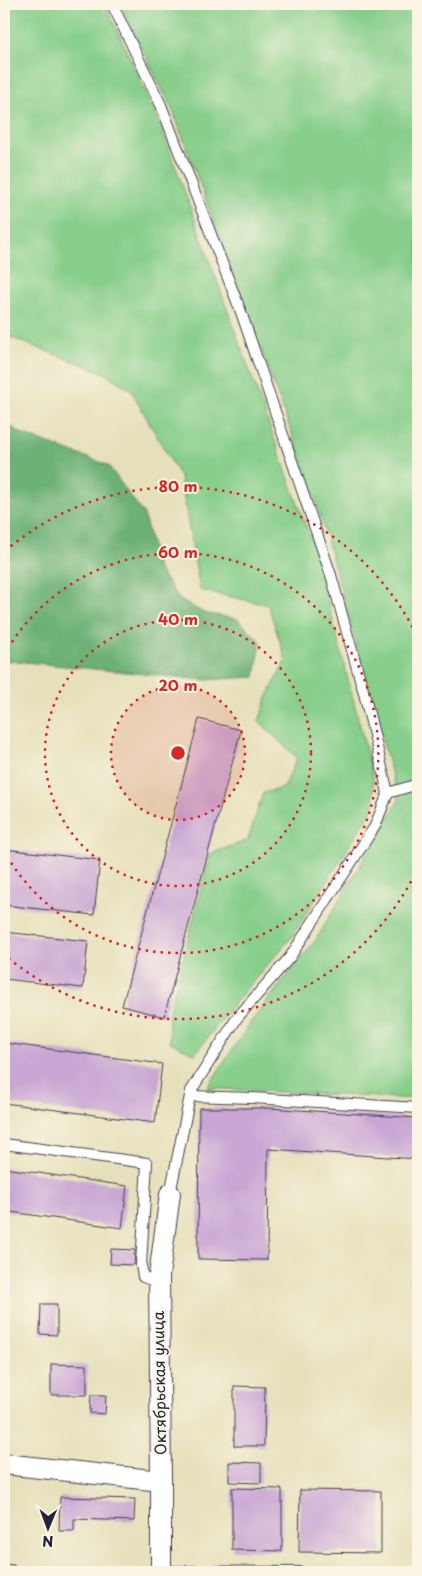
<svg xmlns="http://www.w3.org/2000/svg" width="422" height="1576" font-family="'Playpen Sans',sans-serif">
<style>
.green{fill:#86ce8a;stroke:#547862}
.forest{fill:#6cb176;stroke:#476a58}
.building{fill:#c9a6d4}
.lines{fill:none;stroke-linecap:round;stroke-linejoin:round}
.service-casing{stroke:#3f3e4e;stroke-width:12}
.minor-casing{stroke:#3f3e4e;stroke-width:22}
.service{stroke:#fff;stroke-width:10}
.minor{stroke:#fff;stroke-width:20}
.ring{fill:none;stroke:#d62828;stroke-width:2.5;stroke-dasharray:2.5 5}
.labels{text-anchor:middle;stroke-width:4;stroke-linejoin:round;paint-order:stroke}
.street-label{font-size:15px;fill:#22223b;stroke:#fcf5e5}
.centre{fill:#d62828;stroke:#fcf5e5;stroke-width:2.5}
.ring-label{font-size:15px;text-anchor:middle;font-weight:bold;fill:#d62828;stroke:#fcf5e5;stroke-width:4;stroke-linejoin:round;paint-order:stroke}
</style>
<rect width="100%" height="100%" fill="#fcf5e5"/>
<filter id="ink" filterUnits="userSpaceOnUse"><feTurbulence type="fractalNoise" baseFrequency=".02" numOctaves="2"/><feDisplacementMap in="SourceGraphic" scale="10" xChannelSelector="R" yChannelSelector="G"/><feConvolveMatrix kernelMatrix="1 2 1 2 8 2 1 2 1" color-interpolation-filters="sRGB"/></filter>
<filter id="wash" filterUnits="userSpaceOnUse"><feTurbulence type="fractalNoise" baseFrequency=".0096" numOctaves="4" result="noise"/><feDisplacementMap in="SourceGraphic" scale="20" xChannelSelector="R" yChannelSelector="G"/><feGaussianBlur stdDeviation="1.12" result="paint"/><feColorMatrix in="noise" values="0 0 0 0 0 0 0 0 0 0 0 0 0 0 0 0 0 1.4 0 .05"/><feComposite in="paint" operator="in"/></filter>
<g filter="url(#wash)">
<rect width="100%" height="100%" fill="#e6e0bb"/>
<g class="green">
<path d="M4,4H105L157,116L315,551L373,777L374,807L291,938L247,988L195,1054L170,1042L168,1016L210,854L248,840L263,793L284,788L297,758L259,721L267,698L286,660L268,605L200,590L180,477L131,390L105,373L4,335Z"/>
<path d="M119,4H418V1099L207,1088L252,1020L315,941L399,800L315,496L173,111Z"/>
</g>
<path class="forest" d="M4,422L24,435L108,465L144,515L157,567L180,600L204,613L238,619L261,642L255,677L205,680L4,660Z"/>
<g id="blocks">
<g class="building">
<path d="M199,719L241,730L164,1017L122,1006Z"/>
<path d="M4,849L100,860L94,915L4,905Z"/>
<path d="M4,932L88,941L83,988L4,979Z"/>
<path d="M4,1043L162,1064L155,1123L4,1103Z"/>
<path d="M199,1108H269L418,1118V1159L268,1149L267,1260L198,1259Z"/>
<path d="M4,1168L127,1186L122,1228L4,1211Z"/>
<path d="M111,1249L135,1250L134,1265L110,1264Z"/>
<rect x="414" y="1282" width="4" height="42"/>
<path d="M41,1304H57V1335L40,1334Z"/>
<path d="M51,1364L87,1365V1395H51Z"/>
<path d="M234,1386L265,1387L264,1446H234Z"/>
<path d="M91,1395H106L105,1414L90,1413Z"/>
<path d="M229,1462L261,1463V1483L229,1482Z"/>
<path d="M232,1488L282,1489V1551L232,1550Z"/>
<path d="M300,1490L381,1491V1553L299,1552Z"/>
<path d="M60,1497L135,1499L134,1521L74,1519V1531H59Z"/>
<path d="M4,1564L14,1565V1572H4Z"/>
</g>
</g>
</g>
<g filter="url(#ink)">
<use href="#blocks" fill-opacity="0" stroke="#3f3e4e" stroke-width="1"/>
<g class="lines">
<g class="service-casing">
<g id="service">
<path d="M112,4L161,105L241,312L331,575L365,697L388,793L375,826L290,957L237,1018L191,1091L170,1194"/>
<path d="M388,793L418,784"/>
<path d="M190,1096L252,1098L418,1108"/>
<path d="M4,1144L147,1163L141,1265L143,1277L159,1283"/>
<path d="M148,1572L161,1571L300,1572"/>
</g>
</g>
<g class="minor-casing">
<g id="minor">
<path d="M4,1464L161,1481"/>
<path d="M161,1572V1481L159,1276L170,1194"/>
</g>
</g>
<use href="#service" class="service"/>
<use href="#minor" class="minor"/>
</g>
</g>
<circle cx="178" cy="753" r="67" fill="#d62828" fill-opacity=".12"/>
<g class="ring">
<circle cx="178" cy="753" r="67"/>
<circle cx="178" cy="753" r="133"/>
<path d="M4 655A200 200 0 1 1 4 851"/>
<path d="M418 868A266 266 0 0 1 5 955M5 551A266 266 0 0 1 418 638"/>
</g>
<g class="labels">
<g class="street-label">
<text transform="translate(160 1383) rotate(-91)" y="5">Октябрьская улица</text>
</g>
</g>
<circle cx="178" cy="753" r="8" class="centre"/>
<g class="ring-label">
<text x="178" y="492">80 m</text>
<text x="178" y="558">60 m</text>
<text x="178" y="625">40 m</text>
<text x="178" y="691">20 m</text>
</g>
<rect width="422" height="1576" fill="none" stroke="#fcf5e5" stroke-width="20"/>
<g transform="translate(48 1528) rotate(181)" stroke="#fcf5e5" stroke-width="4" paint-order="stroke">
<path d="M0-4L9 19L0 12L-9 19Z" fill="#22223b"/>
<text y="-8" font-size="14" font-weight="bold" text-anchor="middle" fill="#22223b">N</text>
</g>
</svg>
